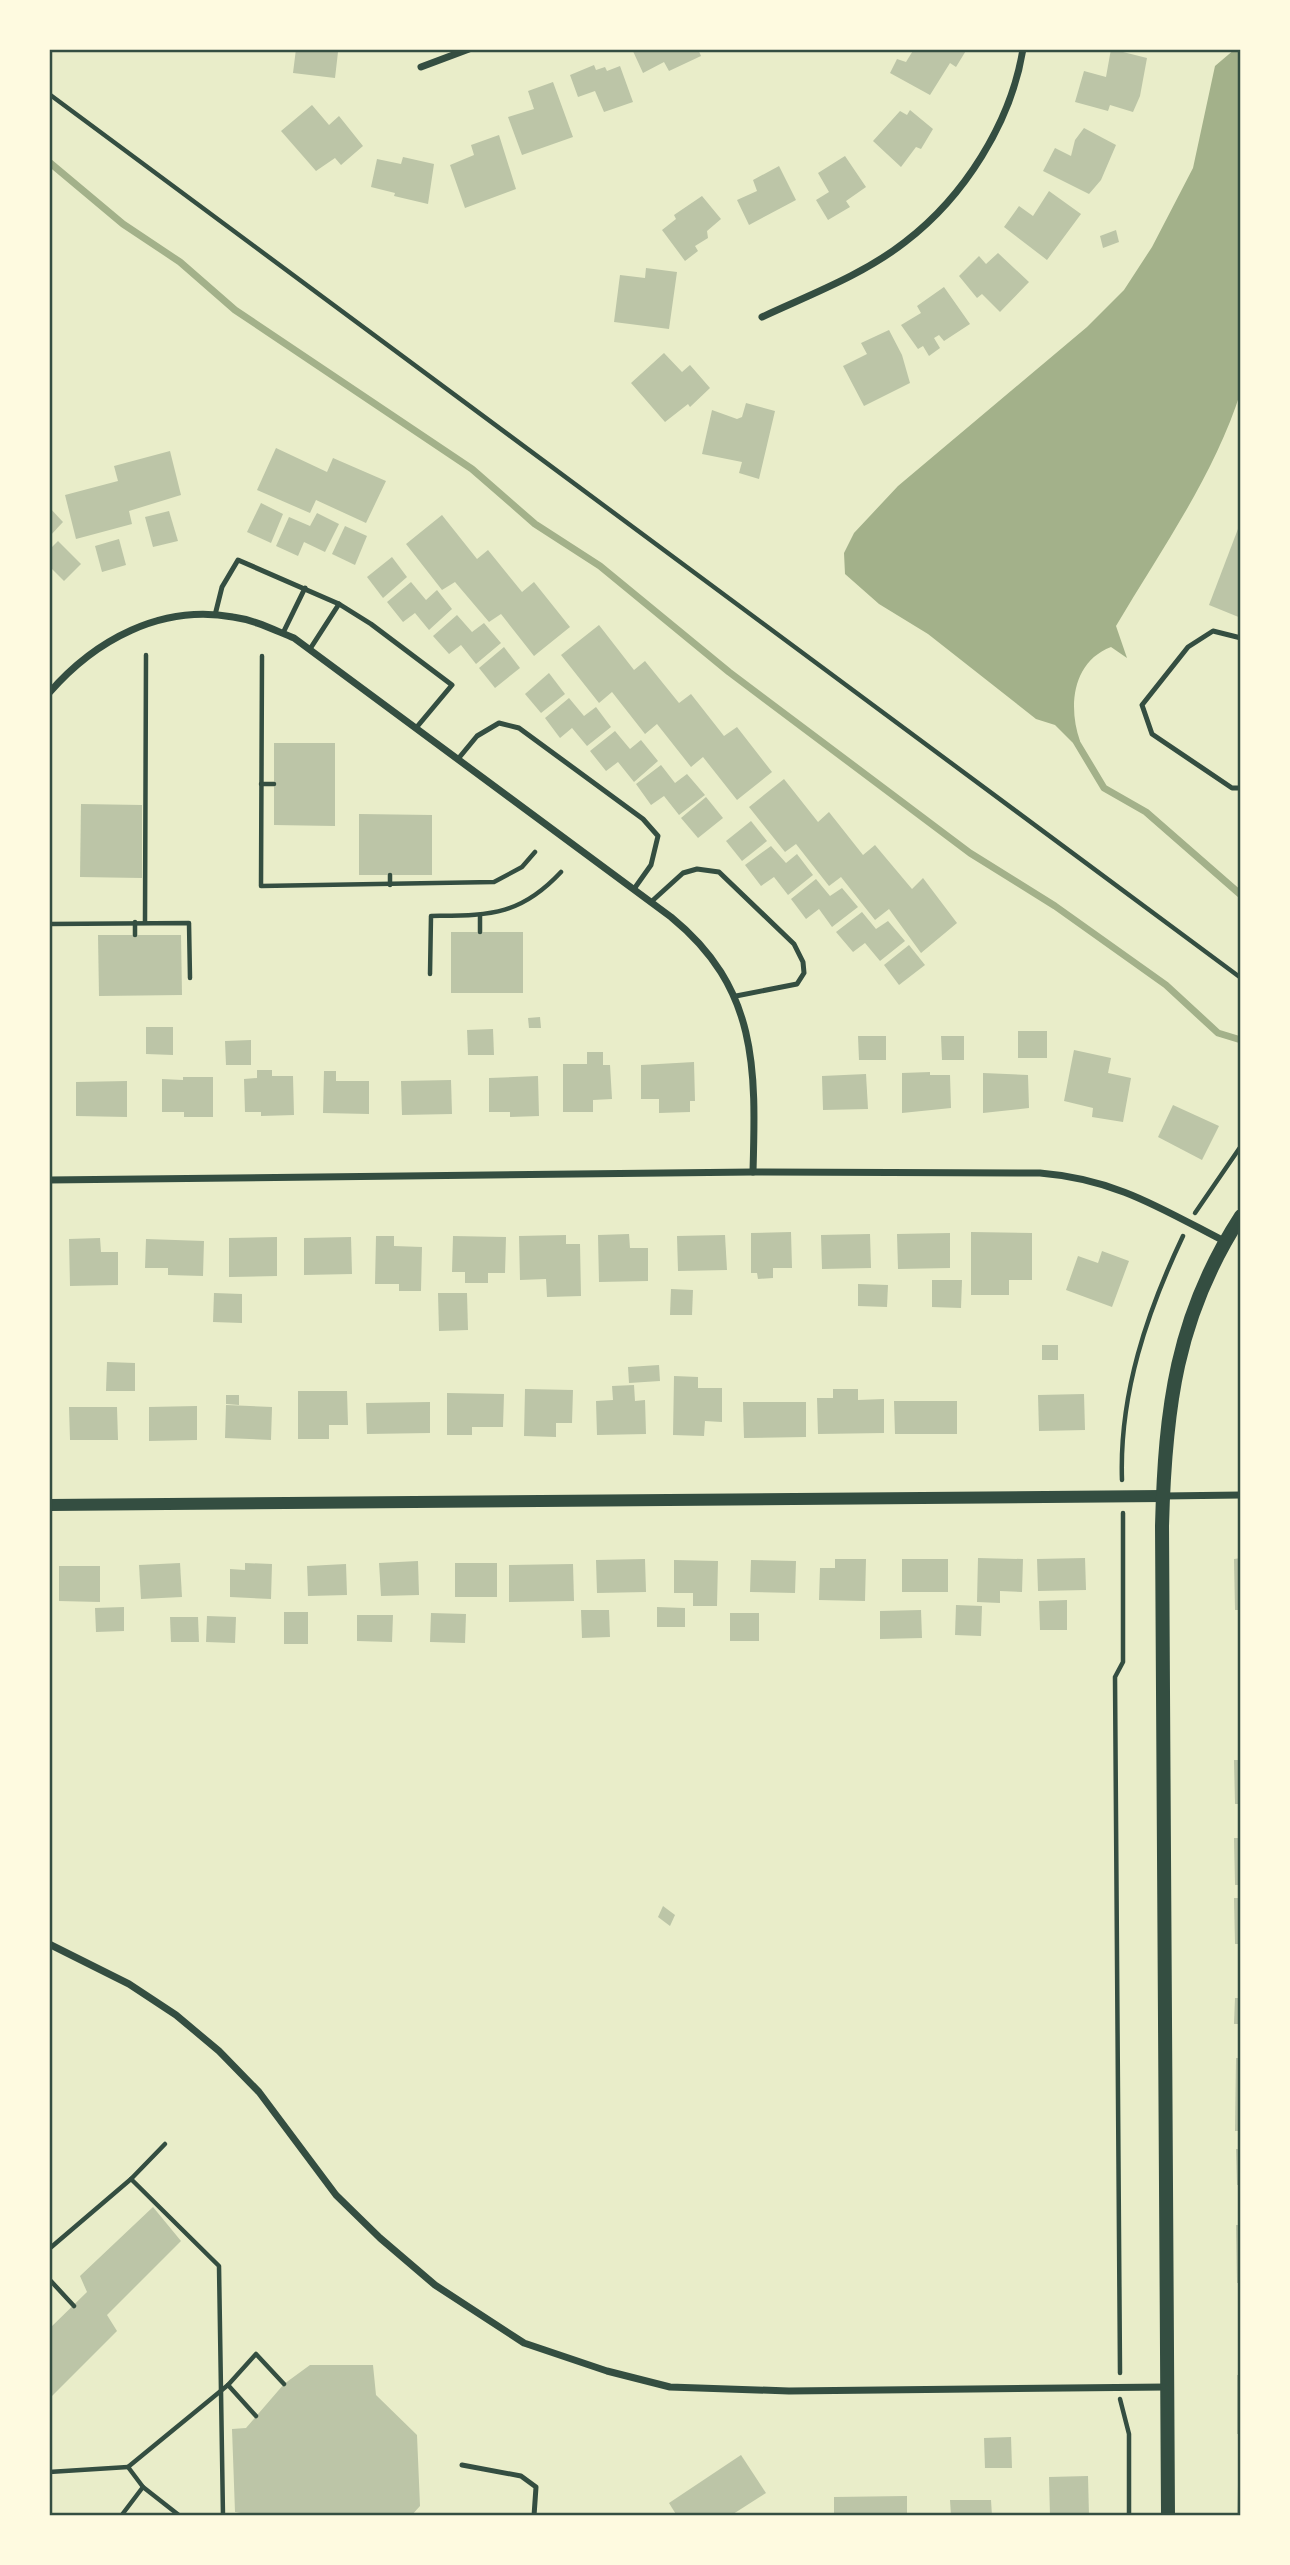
<svg xmlns="http://www.w3.org/2000/svg" width="1290" height="2565" font-family="'Sofia Sans Condensed',sans-serif">
<style>
.water{fill:#a3b18a}
.lines{fill:none;stroke-linecap:round;stroke-linejoin:round}
.stream{stroke:#a3b18a;stroke-width:7}
.building{fill:#bcc5a7}
.path{stroke:#344e41;stroke-width:4.5}
.service{stroke:#344e41;stroke-width:5}
.minor{stroke:#344e41;stroke-width:7}
.tertiary{stroke:#344e41;stroke-width:12}
.secondary{stroke:#344e41;stroke-width:14}
.neatline{fill:none;stroke:#344e41;stroke-width:2.5}
</style>
<rect width="100%" height="100%" fill="#e9edc9"/>
<path class="water" d="M1235,49H1241V391C1214,476 1161,550 1116,626L1127,658L1111,647C1072,662 1068,707 1080,741L1075,745L1055,725L1036,719L928,634L879,604L845,574L844,553L854,533L898,486L1087,327L1124,290L1152,247L1193,168L1215,66Z"/>
<g class="lines">
<g class="stream">
<path d="M49,162L123,224L180,262L235,310L472,469L535,524L600,566L729,672L970,853L1055,906L1166,985L1218,1033L1241,1040"/>
<path d="M1077,743L1104,788L1146,812L1241,895"/>
</g>
</g>
<g class="building">
<path d="M296,49H333V52H338L335,78L293,73Z"/>
<path d="M632,49H698L701,56L669,71L664,62L643,73Z"/>
<path d="M914,49L919,50L967,49L956,67L950,63L930,95L890,73L897,59L906,62Z"/>
<path d="M1111,49L1147,58L1140,96L1133,112L1110,105L1108,111L1075,102L1084,71L1106,77Z"/>
<path d="M594,65L596,70L605,67L607,71L620,66L633,102L604,112L595,91L578,97L570,75Z"/>
<path d="M553,82L573,137L522,155L508,117L534,109L528,91Z"/>
<path d="M312,105L329,125L339,116L363,146L341,165L335,158L316,171L281,131Z"/>
<path d="M910,110L933,129L921,149L916,147L901,167L873,141L900,111L907,115Z"/>
<path d="M1084,128L1116,145L1101,180L1089,194L1043,171L1055,148L1071,156L1075,140Z"/>
<path d="M499,135L516,189L465,208L450,165L474,155L471,145Z"/>
<path d="M845,156L866,187L846,201L850,207L828,220L816,200L829,192L818,173Z"/>
<path d="M403,157L434,164L428,204L394,196L395,193L371,187L377,159L401,164Z"/>
<path d="M779,166L796,200L749,225L737,200L757,191L753,180Z"/>
<path d="M1049,191L1081,214L1047,260L1004,227L1019,206L1033,216Z"/>
<path d="M702,196L721,219L707,231L708,238L695,246L698,251L685,261L662,230L676,219L674,215Z"/>
<path d="M1116,230L1119,242L1103,248L1100,236Z"/>
<path d="M998,253L1029,282L1000,312L982,294L977,298L959,276L979,256L986,264Z"/>
<path d="M646,268L677,272L669,329L614,322L620,275L645,278Z"/>
<path d="M944,287L970,324L944,341L939,335L934,338L940,348L929,356L923,346L918,349L901,325L921,313L917,306Z"/>
<path d="M889,330L902,355L910,383L864,406L843,366L867,354L861,343Z"/>
<path d="M664,353L682,372L690,365L710,388L690,407L688,404L665,422L631,383Z"/>
<path d="M746,403L775,411L759,479L739,473L742,462L702,454L712,410L737,419L742,417Z"/>
<path d="M276,448L327,472L333,458L386,481L366,523L316,500L310,513L257,490Z"/>
<path d="M170,451L181,495L129,511L132,524L76,539L65,495L118,481L114,466Z"/>
<path d="M261,503L283,514L271,543L247,532Z"/>
<path d="M49,507L63,522L49,537Z"/>
<path d="M169,511L178,541L153,547L145,517Z"/>
<path d="M317,513L339,524L325,552L304,542L298,556L276,546L289,517L310,526Z"/>
<path d="M442,515L477,559L488,550L522,592L534,582L570,627L534,656L501,614L489,622L455,582L442,590L406,544Z"/>
<path d="M1241,521V618L1209,605Z"/>
<path d="M345,526L367,536L355,565L332,554Z"/>
<path d="M119,539L126,565L102,572L95,546Z"/>
<path d="M58,541L81,564L64,581L49,566V550Z"/>
<path d="M392,557L407,577L383,598L367,577Z"/>
<path d="M411,582L426,600L437,590L452,609L429,630L415,613L403,622L387,602Z"/>
<path d="M457,615L472,632L484,623L501,643L476,664L461,645L449,654L433,636Z"/>
<path d="M599,625L634,670L645,661L679,703L691,694L724,736L737,727L772,772L737,800L703,757L691,767L657,724L645,734L612,692L599,703L561,655Z"/>
<path d="M504,647L520,668L495,688L479,668Z"/>
<path d="M549,673L565,694L541,713L525,694Z"/>
<path d="M569,698L584,716L596,707L611,727L587,746L572,728L560,738L545,718Z"/>
<path d="M615,731L630,749L641,740L658,761L634,782L618,762L606,771L590,751Z"/>
<path d="M274,743H335V826L274,825Z"/>
<path d="M661,765L675,783L687,774L705,795L679,815L664,796L651,805L636,784Z"/>
<path d="M784,779L818,822L829,812L863,855L875,845L912,889L923,878L957,923L921,953L889,909L875,920L841,877L829,886L796,844L785,852L749,807Z"/>
<path d="M706,797L723,818L698,838L681,818Z"/>
<path d="M81,804L142,805V878L80,877Z"/>
<path d="M359,814L432,815V875H359Z"/>
<path d="M751,821L767,841L742,861L726,841Z"/>
<path d="M771,846L786,863L797,854L813,875L788,895L774,877L761,886L745,865Z"/>
<path d="M816,879L830,896L842,888L858,907L832,927L819,909L806,919L791,899Z"/>
<path d="M862,912L876,929L888,921L905,941L880,961L865,943L853,952L836,932Z"/>
<rect x="451" y="932" width="72" height="61"/>
<path d="M98,935H181L182,995L99,996Z"/>
<path d="M909,945L925,965L899,985L884,965Z"/>
<path d="M540,1017L541,1028H529L528,1018Z"/>
<path d="M146,1027H173V1055L146,1054Z"/>
<path d="M493,1029L494,1055H468L467,1030Z"/>
<rect x="1018" y="1031" width="29" height="27"/>
<path d="M858,1036H886V1060H859Z"/>
<path d="M941,1036H964V1060H942Z"/>
<path d="M251,1040V1065H226L225,1041Z"/>
<path d="M1074,1050L1111,1058L1108,1073L1131,1078L1123,1122L1092,1117L1093,1108L1064,1101Z"/>
<path d="M587,1052H603V1065H610L612,1099L593,1100V1112H563V1064H587Z"/>
<path d="M694,1062L695,1101H690V1112L659,1113V1099H641V1065Z"/>
<path d="M257,1070H272V1076H293L294,1115L261,1116V1112H245L244,1079L257,1078Z"/>
<path d="M324,1071H336V1081H369V1114L323,1113Z"/>
<path d="M930,1072V1075H950L951,1108L902,1113V1073Z"/>
<path d="M983,1073L1028,1075L1029,1108L983,1113Z"/>
<path d="M866,1074L868,1109L823,1110L822,1076Z"/>
<path d="M538,1076L539,1116L510,1117V1112H489V1078Z"/>
<path d="M183,1077H213V1117H184V1112H162V1079L183,1080Z"/>
<path d="M451,1080L452,1114L402,1115L401,1081Z"/>
<path d="M127,1081V1117L76,1116V1082Z"/>
<path d="M1173,1105L1219,1126L1202,1160L1158,1137Z"/>
<path d="M791,1232L792,1268H773V1278L758,1279L757,1273H751V1233Z"/>
<path d="M971,1232L1032,1233V1280H1009V1295H971Z"/>
<path d="M950,1233V1268L898,1269L897,1234Z"/>
<path d="M629,1234L630,1248H648V1281L599,1282L598,1235Z"/>
<path d="M870,1234L871,1268L822,1269L821,1235Z"/>
<path d="M566,1235V1244H580L581,1296L547,1297L546,1279L520,1280L519,1236Z"/>
<path d="M725,1235L727,1270L678,1271L677,1236Z"/>
<path d="M376,1236H394V1246L422,1247L421,1291H399V1284H375Z"/>
<path d="M453,1236L506,1237L505,1273H488V1283H465V1272H452Z"/>
<path d="M277,1237V1276L229,1277V1238Z"/>
<path d="M351,1237L352,1274L304,1275V1238Z"/>
<path d="M100,1238L101,1252H118V1285L70,1286L69,1239Z"/>
<path d="M146,1239L204,1241L203,1276L168,1275V1268H145Z"/>
<path d="M1102,1251L1129,1261L1112,1307L1066,1290L1078,1256L1098,1263Z"/>
<path d="M932,1280H962L961,1308L932,1307Z"/>
<path d="M858,1284L888,1285L887,1307L858,1306Z"/>
<path d="M671,1289L693,1290L692,1315H670Z"/>
<path d="M214,1293L242,1294V1323L213,1322Z"/>
<path d="M438,1293H467L468,1330L439,1331Z"/>
<rect x="1042" y="1345" width="16" height="15"/>
<path d="M107,1362L135,1363V1391H106Z"/>
<path d="M659,1365L660,1381L629,1383L628,1367Z"/>
<path d="M674,1376L698,1377V1388H722V1422L705,1421L704,1436L673,1435Z"/>
<path d="M634,1385L635,1401L645,1400L646,1434L597,1435L596,1401L613,1400L612,1386Z"/>
<path d="M525,1389L573,1390L572,1423H556V1437L524,1436Z"/>
<path d="M833,1389H858V1400L884,1399V1433L818,1434L817,1398H833Z"/>
<path d="M298,1391H347L348,1425H329V1439H298Z"/>
<path d="M447,1393L504,1394L503,1427H472V1435H447Z"/>
<path d="M1084,1394L1085,1430L1039,1431L1038,1395Z"/>
<path d="M226,1395H239V1405L226,1404Z"/>
<path d="M894,1401H957V1434H895Z"/>
<path d="M430,1402V1433L367,1434L366,1403Z"/>
<path d="M743,1402H806V1437L744,1438Z"/>
<path d="M226,1405L272,1407L271,1440L225,1438Z"/>
<path d="M197,1406V1440L149,1441V1407Z"/>
<path d="M69,1407H117L118,1440H70Z"/>
<path d="M978,1558L1023,1559L1022,1592L1000,1591V1603L977,1602Z"/>
<path d="M1085,1558L1086,1590L1038,1591L1037,1559Z"/>
<path d="M1241,1558V1610H1235L1234,1559Z"/>
<path d="M645,1559L646,1592L597,1593L596,1560Z"/>
<path d="M835,1559H866L865,1601L819,1600L820,1568H835Z"/>
<rect x="902" y="1559" width="46" height="33"/>
<path d="M674,1560L718,1561L717,1606H693V1593H674Z"/>
<path d="M751,1560L796,1561L795,1593L750,1592Z"/>
<path d="M418,1561L419,1595L381,1596L379,1563Z"/>
<path d="M180,1563L182,1597L141,1599L139,1565Z"/>
<path d="M245,1563L272,1564L271,1599L230,1597V1569L245,1570Z"/>
<rect x="455" y="1563" width="42" height="34"/>
<path d="M346,1564L347,1595L308,1596L307,1566Z"/>
<path d="M573,1564L574,1601L509,1602V1565Z"/>
<path d="M59,1566H100V1602L59,1601Z"/>
<path d="M1067,1600V1630H1040L1039,1601Z"/>
<path d="M956,1605L982,1606L981,1636L955,1635Z"/>
<path d="M124,1607V1631L96,1632L95,1608Z"/>
<path d="M657,1607L685,1608V1627H657Z"/>
<path d="M581,1610H609L610,1637L582,1638Z"/>
<path d="M921,1610L922,1638L880,1639V1611Z"/>
<rect x="284" y="1612" width="24" height="32"/>
<path d="M431,1613L466,1614L465,1643L430,1642Z"/>
<rect x="730" y="1613" width="29" height="28"/>
<path d="M357,1615H393L392,1642L357,1641Z"/>
<path d="M207,1616L236,1617L235,1643L206,1642Z"/>
<path d="M170,1617H198L199,1642H171Z"/>
<path d="M1234,1760H1241V1804H1235Z"/>
<path d="M1234,1838H1241V1885H1235Z"/>
<path d="M1234,1898H1241V1944H1235Z"/>
<path d="M663,1906L675,1915L670,1926L658,1917Z"/>
<path d="M1235,1998H1241V2024H1234Z"/>
<path d="M1236,2058H1241V2131H1235Z"/>
<path d="M1236,2149H1241V2185H1237Z"/>
<path d="M153,2207L181,2241L107,2315L117,2331L49,2399V2329L87,2292L80,2276Z"/>
<path d="M1236,2225H1241V2283H1237Z"/>
<path d="M310,2365H373L376,2395L417,2435L420,2506L411,2516H257L235,2512L232,2429L246,2428L284,2384Z"/>
<rect x="1237" y="2375" width="4" height="59"/>
<path d="M1011,2437L1012,2468H985L984,2438Z"/>
<path d="M1239,2454H1241V2516H1237Z"/>
<path d="M741,2455L766,2493L730,2516H677L669,2503Z"/>
<path d="M1088,2476L1089,2516H1050L1049,2477Z"/>
<path d="M907,2496V2516H834V2497Z"/>
<path d="M950,2500H991L992,2516H951Z"/>
</g>
<g class="lines">
<g class="path">
<path d="M49,94L1241,978"/>
<path d="M262,656L261,886L494,882L522,867L535,852"/>
<path d="M261,784H274"/>
<path d="M390,885V875"/>
<path d="M480,915V932"/>
<path d="M135,922V935"/>
<path d="M145,922L146,655"/>
<path d="M49,924L189,923L190,978"/>
<path d="M430,974L431,916C488,915 519,917 561,872"/>
<path d="M1195,1213L1241,1146"/>
<path d="M1122,1480C1119,1394 1147,1312 1183,1236"/>
<path d="M131,2179L219,2266L223,2516"/>
<path d="M49,2249L131,2179L165,2144"/>
<path d="M49,2279L74,2306"/>
<path d="M1120,2373L1115,1677L1123,1662V1513"/>
<path d="M228,2385L256,2416"/>
<path d="M1120,2399L1129,2434V2516"/>
<path d="M49,2472L128,2467"/>
<path d="M121,2516L143,2487"/>
<path d="M180,2516L143,2487L128,2467L228,2385L256,2354L284,2384"/>
</g>
<g class="service">
<path d="M215,615L222,587L238,560L339,604L371,624L452,685L416,728"/>
<path d="M283,633L305,588"/>
<path d="M1241,638L1213,631L1188,647L1142,705L1152,734L1232,788H1241"/>
<path d="M310,649L339,604"/>
<path d="M458,759L477,736L499,723L519,728L643,819L658,836L651,865L634,889"/>
<path d="M651,902L683,873L697,869L719,872L794,944L803,962L804,973L797,984L736,996"/>
<path d="M462,2465L521,2476L536,2487L534,2516"/>
</g>
<g class="minor">
<path d="M421,67L469,49"/>
<path d="M762,317C809,295 863,275 905,242C964,197 1011,123 1023,49"/>
<path d="M49,693C95,640 161,604 233,617C255,620 274,630 294,638L671,917C758,988 756,1068 753,1172"/>
<path d="M49,1180L753,1172L1040,1173C1115,1179 1160,1208 1224,1241"/>
<path d="M1163,1496L1241,1495"/>
<path d="M49,1944L129,1984L176,2015L219,2051L259,2092L336,2195L380,2238L435,2285L524,2343L607,2371L670,2387L789,2391L1166,2387"/>
</g>
<path class="tertiary" d="M49,1505L1163,1496"/>
<path class="secondary" d="M1168,2516L1162,1526C1165,1409 1176,1316 1241,1216"/>
</g>
<rect width="1290" height="2565" fill="none" stroke="#fefae0" stroke-width="102"/>
<rect x="51" y="51" width="1188" height="2463" class="neatline"/>
</svg>
